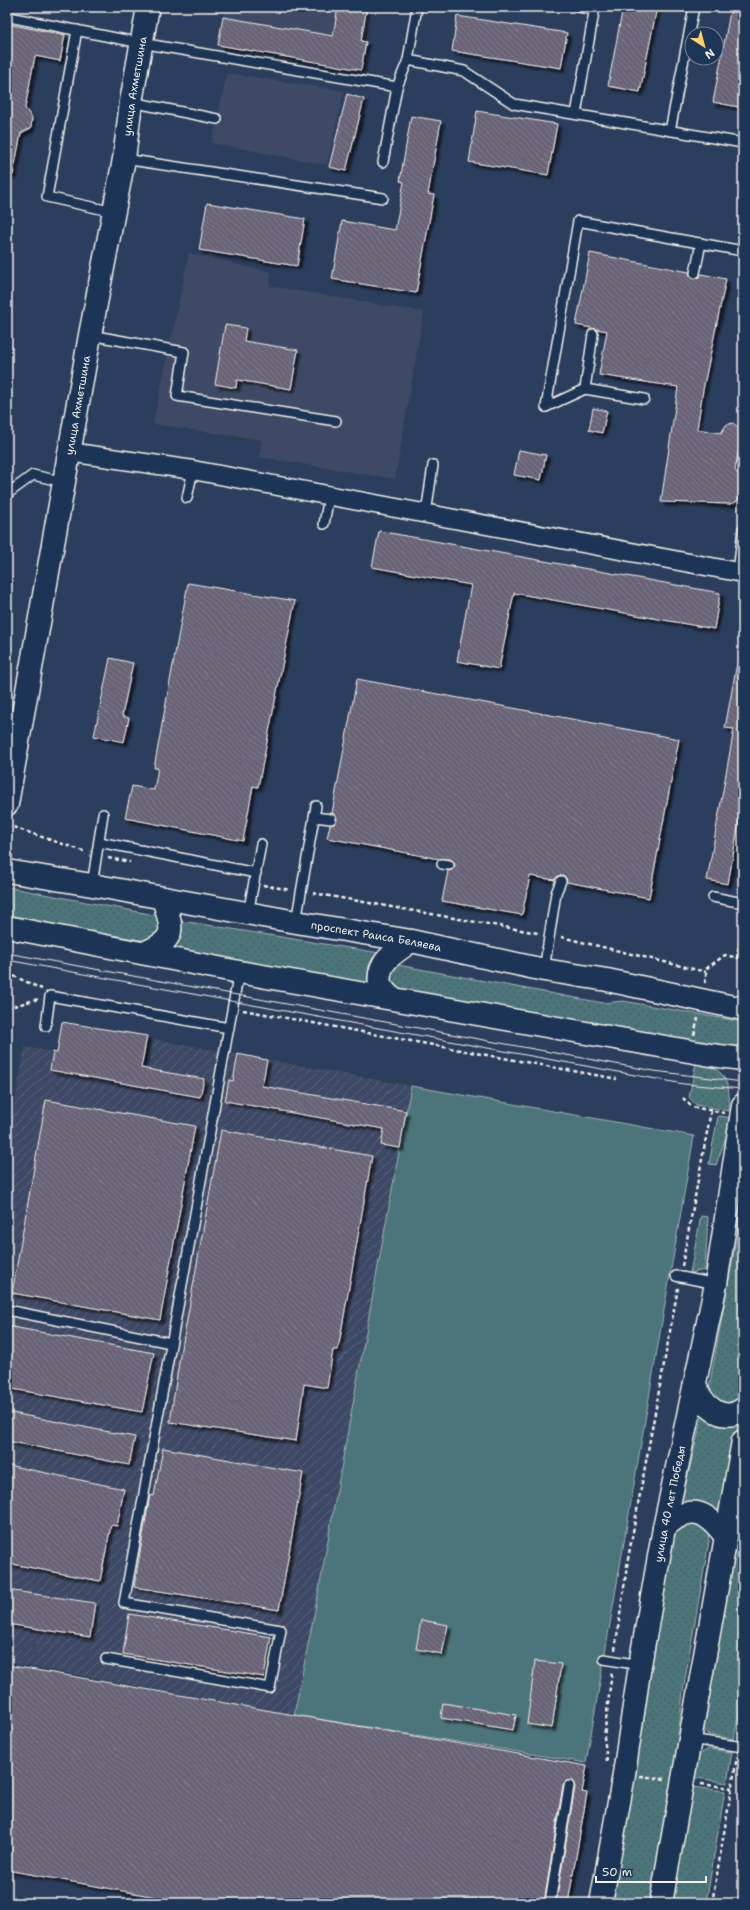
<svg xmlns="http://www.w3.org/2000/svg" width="750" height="1910" font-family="'Shantell Sans',sans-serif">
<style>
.built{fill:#3e4965}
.industrial{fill:url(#industrial-furrows)}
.grass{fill:url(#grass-dots);stroke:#a0b3b1}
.pitch{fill:#4c757a;stroke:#a0b3b1}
.building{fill:url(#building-back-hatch);stroke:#f4f1e8;filter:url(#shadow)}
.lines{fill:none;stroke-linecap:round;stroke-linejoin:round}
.service-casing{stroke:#f4f1e8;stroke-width:12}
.minor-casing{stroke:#f4f1e8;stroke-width:21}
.tertiary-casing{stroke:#f4f1e8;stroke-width:25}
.path{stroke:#f4f1e8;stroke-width:2.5;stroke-dasharray:4 3;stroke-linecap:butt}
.service{stroke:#1d3557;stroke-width:9}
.minor{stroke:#1d3557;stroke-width:18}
.tertiary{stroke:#1d3557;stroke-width:22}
.tram{stroke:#f4f1e8;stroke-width:1}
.labels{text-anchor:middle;stroke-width:3;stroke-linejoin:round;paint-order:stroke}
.street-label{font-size:11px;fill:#f4f1e8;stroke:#1d3557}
</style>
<defs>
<pattern id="industrial-furrows" width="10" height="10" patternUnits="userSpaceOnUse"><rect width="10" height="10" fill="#3e4965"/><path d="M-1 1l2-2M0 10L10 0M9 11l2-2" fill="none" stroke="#5a647b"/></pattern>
<pattern id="grass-dots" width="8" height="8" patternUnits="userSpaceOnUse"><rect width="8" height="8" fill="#4c757a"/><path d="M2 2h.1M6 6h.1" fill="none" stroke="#4a5e60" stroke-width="1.8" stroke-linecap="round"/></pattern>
<pattern id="building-back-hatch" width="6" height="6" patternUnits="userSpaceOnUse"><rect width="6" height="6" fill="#696477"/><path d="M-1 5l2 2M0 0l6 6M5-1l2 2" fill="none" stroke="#7f7b8a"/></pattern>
<filter id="shadow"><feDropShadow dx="3.5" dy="3.5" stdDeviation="1" flood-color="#0009"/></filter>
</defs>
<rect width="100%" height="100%" fill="#2c3e5d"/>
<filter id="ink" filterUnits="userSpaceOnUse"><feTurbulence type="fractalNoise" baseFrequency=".025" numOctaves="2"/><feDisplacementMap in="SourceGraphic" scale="8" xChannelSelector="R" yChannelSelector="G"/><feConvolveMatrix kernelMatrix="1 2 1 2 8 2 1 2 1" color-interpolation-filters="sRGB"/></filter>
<g filter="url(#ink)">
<g class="built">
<path d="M225,7H373L361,70L218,45Z"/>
<path d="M227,73L344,91L327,165L212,143Z"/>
<path d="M189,253L271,272L270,286L424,312L395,479L259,457L262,440L153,424Z"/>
</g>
<path class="industrial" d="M154,1039L411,1086L317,1600L294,1715L7,1662V1145L25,1047L148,1069Z"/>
<g class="grass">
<path d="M7,887L160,916L164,921L154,942L86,931L59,932L7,921Z"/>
<path d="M176,920L380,953C366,962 366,973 373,987L167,952C183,942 181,936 176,920Z"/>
<path d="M398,965L603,1003L623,1001L743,1022L741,1051L393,989L386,973L391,967Z"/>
<path d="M696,1063C701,1063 707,1064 711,1066C728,1074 731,1094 729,1111L696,1105L689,1097Z"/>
<path d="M718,1116L733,1118L716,1165L709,1164Z"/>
<path d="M743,1158V1395L740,1401L725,1405L710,1395L709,1388L737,1235Z"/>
<path d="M701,1216L708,1217L705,1270L690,1273Z"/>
<path d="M703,1413L739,1419L720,1514L681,1504Z"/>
<path d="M743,1492V1690L734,1739L707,1734L702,1724Z"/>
<path d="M685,1521L705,1526L708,1533L709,1541L683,1691L674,1780L651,1903H609L675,1532Z"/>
<path d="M709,1749L732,1752L727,1783L692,1777L698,1755Z"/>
<path d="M691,1787L725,1791L706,1903H670Z"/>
</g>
<path class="pitch" d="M411,1086L694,1136L586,1763L294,1715L317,1600Z"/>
<g class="building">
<path d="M338,7H367L361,41L366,42L361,70L218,45L223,17L333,36Z"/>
<path d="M623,7H657L640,92L608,86Z"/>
<path d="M731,7H743V108L713,102Z"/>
<path d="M457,16L567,33L561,68L452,51Z"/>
<path d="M7,24L65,35L60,61L35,56L25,108L32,118L31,128L21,133L13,175L7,174Z"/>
<path d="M347,94L364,99L346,171L329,167Z"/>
<path d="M477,111L557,124L548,175L469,162Z"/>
<path d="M411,116L441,121L428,194L434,195L416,293L332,279L342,221L395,230L404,182L400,181Z"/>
<path d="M207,203L305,219L297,266L199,250Z"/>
<path d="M590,253L689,272L691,277L694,279L699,277L701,274L726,279L703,390L697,429L721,433L726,425L733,423L740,429L742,432L735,470L742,479L743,493L736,502L731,504L661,502L678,387L599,375L607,331L576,325Z"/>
<path d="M225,325L246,328L244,341L298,350L291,389L237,380L236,388L215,384Z"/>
<path d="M593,408L607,411L602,433L589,430Z"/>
<path d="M519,450L546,455L541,480L514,475Z"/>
<path d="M379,531L720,593L714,629L514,593L499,669L457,661L471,585L372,567Z"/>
<path d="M188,583L295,601L258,787L253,786L243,841L125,818L132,786L154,790L158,768H154Z"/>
<path d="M110,658L133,663L122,716L129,718L124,742L94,736Z"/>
<path d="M737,663L743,664V799L728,884L707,880L734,729L725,728Z"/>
<path d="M357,679L679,739L649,898L567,882L566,878L563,875L558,876L555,880L530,876L522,915L442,901L448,871L452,870L455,866L454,862L450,859H439L327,838L330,825L334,824L337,820L336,816L332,813Z"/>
<path d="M62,1022L147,1036L141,1068L204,1079L200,1097L50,1070L53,1052L57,1053Z"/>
<path d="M238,1054L267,1060L262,1086L406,1111L400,1148L381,1145L384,1129L225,1101L229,1080L233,1081Z"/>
<path d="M46,1100L195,1126L160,1320L12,1293Z"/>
<path d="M221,1130L372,1156L338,1350H333L327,1388L304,1384L296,1441L170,1422L182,1342H183Z"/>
<path d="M7,1326L154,1353L142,1412L7,1388Z"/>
<path d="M7,1412L135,1437L129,1465L7,1441Z"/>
<path d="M163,1448L303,1473L279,1610L134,1587L150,1495L154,1496Z"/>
<path d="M7,1465L124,1489L117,1526L111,1525L100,1581L7,1563Z"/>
<path d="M7,1590L95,1603L90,1637L7,1624Z"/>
<path d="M129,1614L271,1637L264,1677L123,1654Z"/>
<path d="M421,1620L448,1625L442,1654L416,1649Z"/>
<path d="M535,1661L561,1664L552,1728L527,1724Z"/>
<path d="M7,1665L587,1766L582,1792L587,1793L568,1903H556L575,1787L573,1782L570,1780L565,1782L563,1785L544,1903H189L7,1870Z"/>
<path d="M443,1703L516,1715L513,1730L441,1718Z"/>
</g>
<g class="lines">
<g class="service-casing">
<g id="service">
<path d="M417,7L408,60L464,71L514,104L743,143"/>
<path d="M579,7L595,10"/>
<path d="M9,17L141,43L397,87L383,162"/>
<path d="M77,30L47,197L114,212"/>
<path d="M397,87L408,60"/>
<path d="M131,102L217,119"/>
<path d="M576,114L595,7"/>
<path d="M670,131L694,7"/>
<path d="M124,159L383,198"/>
<path d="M695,273L701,243"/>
<path d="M593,334L585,389L644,399"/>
<path d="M90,335L184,352L177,396L336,421"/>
<path d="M546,407L578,221L743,251"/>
<path d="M546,407L585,389"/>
<path d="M7,494L33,475L64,482"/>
<path d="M187,498L193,470"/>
<path d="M426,514L433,465"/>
<path d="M324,524L329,496"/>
<path d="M738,572L743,529"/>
<path d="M314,817L331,819"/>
<path d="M99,842L256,873"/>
<path d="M442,864L449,865"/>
<path d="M92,885L103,814"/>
<path d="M713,897L743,903"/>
<path d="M250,914V903L261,844"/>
<path d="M296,922L316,806"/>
<path d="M544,970L556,893L561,881"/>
<path d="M46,1026L50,996L229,1028"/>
<path d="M676,1276L716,1284"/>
<path d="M7,1310L171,1343"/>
<path d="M106,1659L270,1688L281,1630L124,1603L239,972"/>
<path d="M604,1659L640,1665"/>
<path d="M690,1739L743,1747"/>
<path d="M550,1903L569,1786"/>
</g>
</g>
<g class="minor-casing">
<path id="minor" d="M69,452L193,470L743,573"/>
</g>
<g class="tertiary-casing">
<g id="tertiary">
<path id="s1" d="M7,804L90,335L124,159L131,102L148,7"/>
<path id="s2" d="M7,871L92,885L296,922L411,941L544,970L607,980L743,1009"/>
<path d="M7,927L239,972L711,1055L743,1059"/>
<path d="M144,953C179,938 172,929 163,898"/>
<path d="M391,998L380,986C376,961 394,954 411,941"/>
<path d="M695,1384C701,1404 722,1425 743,1409"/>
<path d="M664,1528C690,1503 706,1510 726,1537"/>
<path id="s3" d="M601,1903L624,1774L640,1665L664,1528L716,1284L743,1105"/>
<path d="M661,1903L743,1441"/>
</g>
</g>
<g class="path">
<path d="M7,825L86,852"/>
<path d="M108,858L130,862"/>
<path d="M263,885L290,890"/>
<path d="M313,893L538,933"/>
<path d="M561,937L706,972"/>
<path d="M737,958L743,920"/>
<path d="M7,973L42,989"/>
<path d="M705,983L707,968L725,955L743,959"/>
<path d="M7,1008L38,999"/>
<path d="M243,1010L617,1079"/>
<path d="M694,1035L698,1018"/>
<path d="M683,1098L692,1107L724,1113"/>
<path d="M682,1266L711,1111"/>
<path d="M615,1650L628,1559L678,1288"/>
<path d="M741,1736L743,1725"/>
<path d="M607,1761L604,1737L612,1671"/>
<path d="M640,1776L665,1779"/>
<path d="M701,1784L732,1788"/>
<path d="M712,1903L737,1757"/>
</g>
<use href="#service" class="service"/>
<use href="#minor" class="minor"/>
<use href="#tertiary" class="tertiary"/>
<g class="tram">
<path d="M7,953L654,1071L743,1082"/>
<path d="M7,960L684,1084L743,1089"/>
</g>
</g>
</g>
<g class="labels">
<g class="street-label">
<text dy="4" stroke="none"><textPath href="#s1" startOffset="729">улица Ахметшина</textPath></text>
<text dy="4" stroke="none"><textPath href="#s1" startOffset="405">улица Ахметшина</textPath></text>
<text dy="4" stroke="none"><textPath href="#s2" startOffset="375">проспект Раиса Беляева</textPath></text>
<text dy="4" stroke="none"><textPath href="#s3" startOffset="405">улица 40 лет Победы</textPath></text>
</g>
</g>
<rect width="750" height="1910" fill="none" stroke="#1d3557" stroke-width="24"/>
<rect x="12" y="12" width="726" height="1886" fill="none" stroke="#f4f1e8" stroke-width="1.5" filter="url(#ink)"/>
<g transform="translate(704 46) rotate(144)"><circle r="19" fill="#1d3557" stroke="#738091"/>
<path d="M0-3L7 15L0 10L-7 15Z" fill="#ffd166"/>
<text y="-6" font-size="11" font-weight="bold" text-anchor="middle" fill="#f4f1e8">N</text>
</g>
<path d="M596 1876v6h110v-6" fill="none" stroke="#f4f1e8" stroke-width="2"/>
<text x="602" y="1876" font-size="12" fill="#f4f1e8" stroke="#1d3557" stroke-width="3" paint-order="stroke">50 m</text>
</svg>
